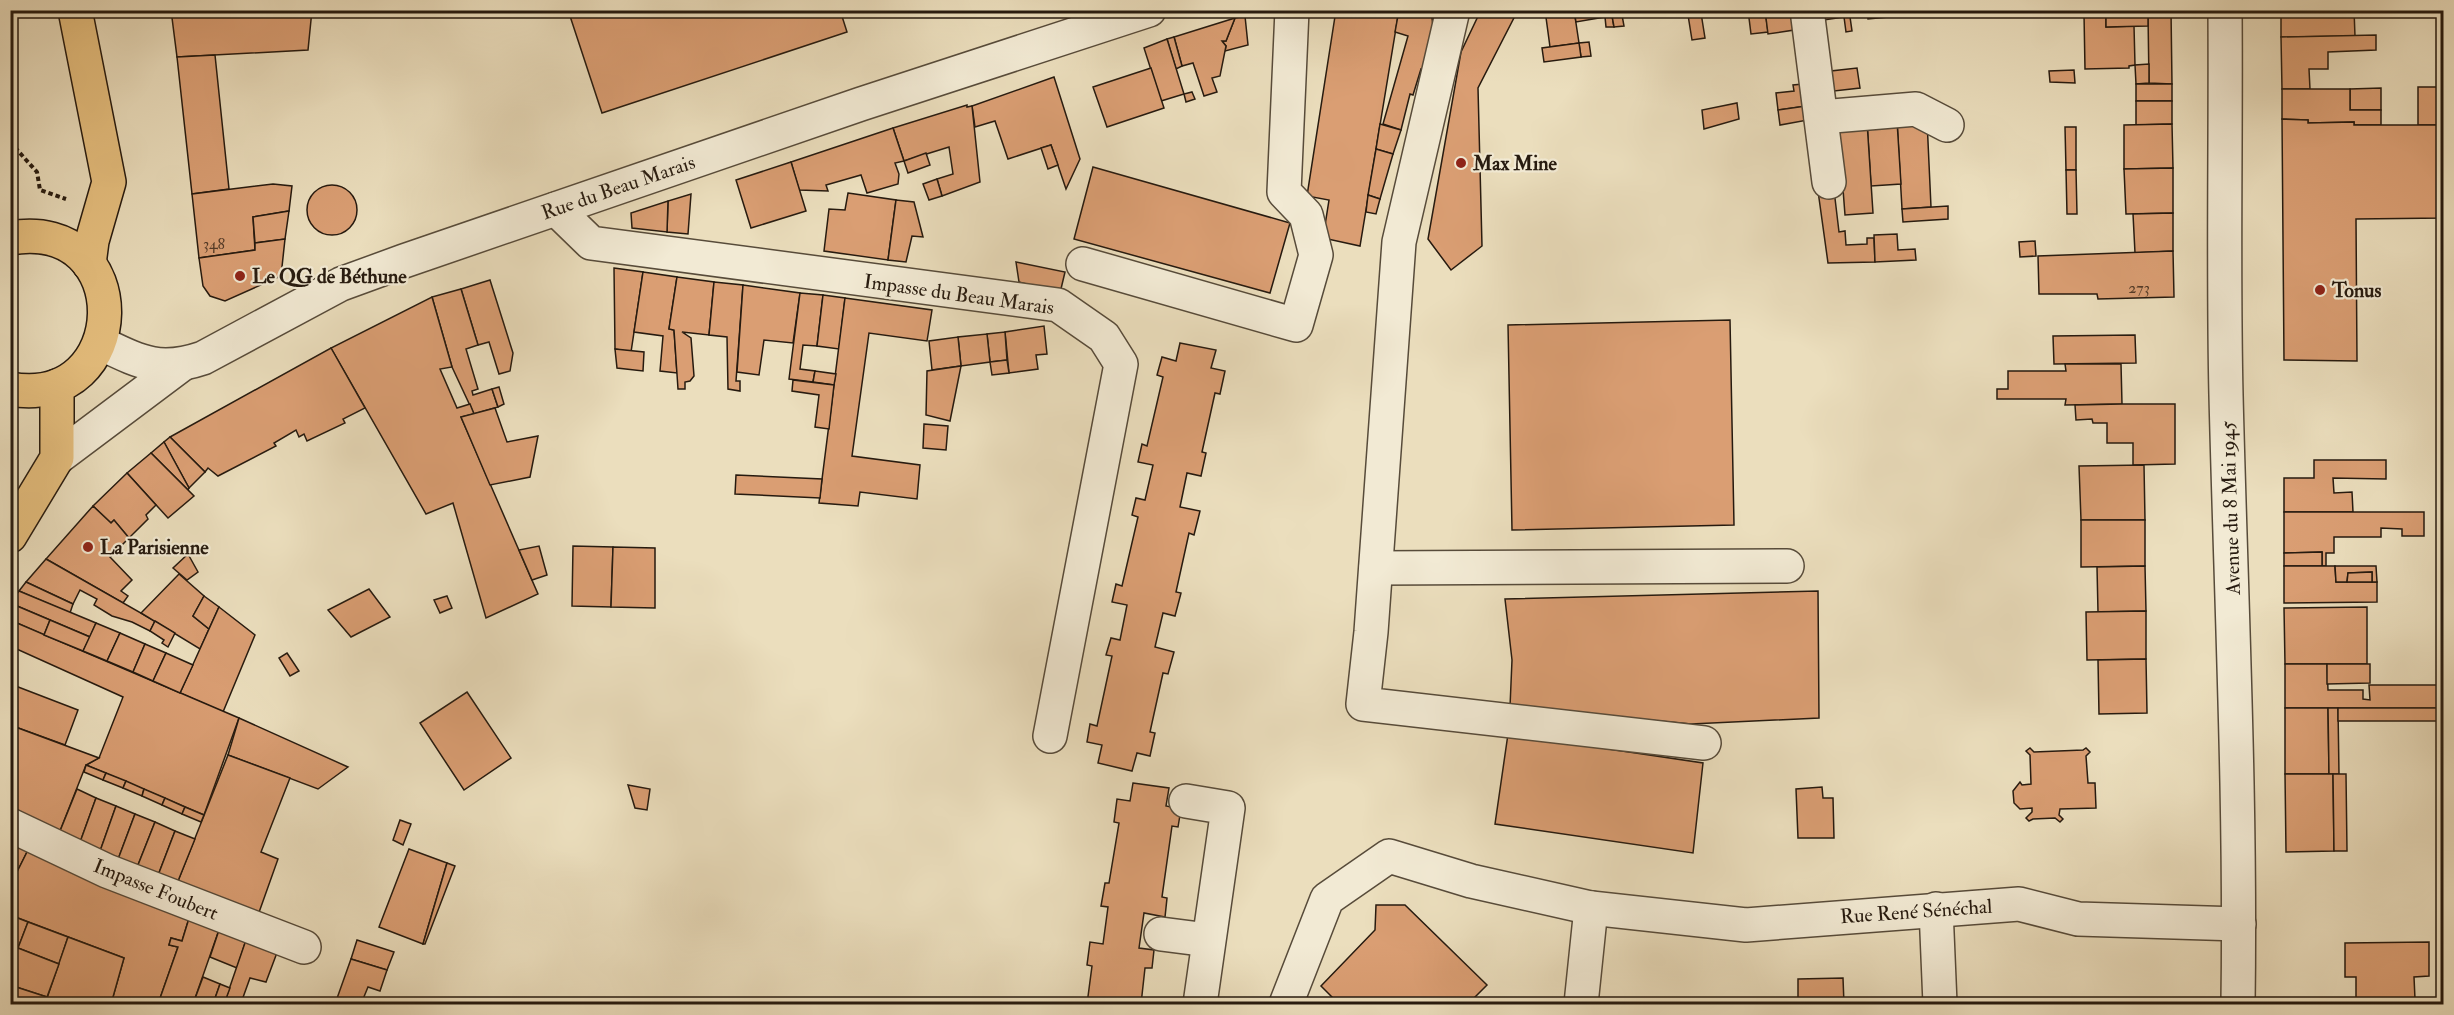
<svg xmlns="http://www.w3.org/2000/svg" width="2454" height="1015" font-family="'IM FELL Double Pica',serif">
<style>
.building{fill:#da9e73;stroke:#261a0f;stroke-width:1.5}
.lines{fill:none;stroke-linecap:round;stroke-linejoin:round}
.minor-casing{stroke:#574b3a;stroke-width:36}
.major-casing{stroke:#261a0f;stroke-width:36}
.path{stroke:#261a0f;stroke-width:4;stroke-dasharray:4.5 3;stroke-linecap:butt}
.minor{stroke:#f2ead4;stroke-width:33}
.major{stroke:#e6bf7e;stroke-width:33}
.poi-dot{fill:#8f2418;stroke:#f2ead4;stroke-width:2}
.labels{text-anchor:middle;stroke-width:4.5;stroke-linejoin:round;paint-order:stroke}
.number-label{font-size:16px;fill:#533b28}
.poi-label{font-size:20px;font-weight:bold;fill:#261a0f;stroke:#f2ead4;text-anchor:start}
.street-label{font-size:20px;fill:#261a0f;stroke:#f2ead4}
</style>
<rect width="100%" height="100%" fill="#ebdebd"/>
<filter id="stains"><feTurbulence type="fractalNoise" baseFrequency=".00333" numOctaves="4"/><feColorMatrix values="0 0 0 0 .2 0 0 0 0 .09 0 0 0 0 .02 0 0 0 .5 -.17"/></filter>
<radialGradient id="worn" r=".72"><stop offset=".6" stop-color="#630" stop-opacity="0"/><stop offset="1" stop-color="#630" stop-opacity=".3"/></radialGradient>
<g class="building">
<path d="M171,10H210V14L312,10L308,50L177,57Z"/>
<path d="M568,10H840L847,32L602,113Z"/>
<path d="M1336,10H1399L1360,246L1323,238L1329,200L1307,196Z"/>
<path d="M1399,10H1431L1434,34L1425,70L1421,69L1413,95L1410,94L1401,130L1383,124L1408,36L1395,32Z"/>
<path d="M1481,10H1518L1478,88L1482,246L1451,270L1428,239L1461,52Z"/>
<path d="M1545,10H1574L1579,43L1550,47Z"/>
<path d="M1574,10H1611L1614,27H1606L1605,17L1576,22Z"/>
<path d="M1611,10H1648V11L1622,15L1624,26L1614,27Z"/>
<path d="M1679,10H1687L1688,15L1680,16Z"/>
<path d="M1748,10H1765L1768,32L1751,34Z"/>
<path d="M1765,10H1791L1794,30L1768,34Z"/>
<path d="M1823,10H1849L1852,31L1846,32L1844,17L1824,20Z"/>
<path d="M1867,10H1888V17L1868,19Z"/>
<path d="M2084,10H2171L2172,84L2149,83L2148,14H2084Z"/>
<path d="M2281,10H2354L2355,36L2281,37Z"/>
<path d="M1694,13H1701L1705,38L1692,40L1688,15Z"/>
<path d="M2084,14H2106V27L2134,26L2135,65L2129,66V68L2085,69Z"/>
<path d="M2106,14H2148V26L2106,27Z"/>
<path d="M1245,16L1248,45L1225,51L1226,46L1222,41H1226L1235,18Z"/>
<path d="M1235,18L1226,41H1222L1226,46L1220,76L1212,78L1217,92L1204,96L1193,63L1182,66L1174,37Z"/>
<path d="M2376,35V50L2328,52V69H2309L2310,89H2282L2281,37Z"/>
<path d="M1174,37L1182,66L1176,69L1167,39Z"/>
<path d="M1167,39L1184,94L1161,101L1144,48Z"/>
<path d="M1589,42L1591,56L1581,57L1579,43Z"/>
<path d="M1579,43L1581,57L1544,62L1542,48Z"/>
<path d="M215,55L229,189L192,194L177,57Z"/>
<path d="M2149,64V83L2136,84L2135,65Z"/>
<path d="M1151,68L1164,108L1107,127L1093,87Z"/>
<path d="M1857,68L1860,88L1834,91L1831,71Z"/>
<path d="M2074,70L2075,83L2050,82L2049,71Z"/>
<path d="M1054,77L1080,159L1066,189L1051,145L1008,159L995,121L975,127L972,106Z"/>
<path d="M1803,84L1806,106L1778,110L1776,93L1794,91L1793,85Z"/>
<rect x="2136" y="84" width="36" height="17"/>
<rect x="2418" y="87" width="26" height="38"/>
<path d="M2381,88V110H2350V89Z"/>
<path d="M2282,89H2350V110H2381V125H2354V122L2308,123V120L2282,119Z"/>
<path d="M1192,92L1195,99L1186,102L1184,94Z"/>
<path d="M2136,101H2172V124L2136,125Z"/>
<path d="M1737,103L1739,119L1704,129L1702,110Z"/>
<path d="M967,105V107L972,106L980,182L942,196L937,179L953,174L949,147L904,161L893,128Z"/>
<path d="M1806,106L1808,120L1780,125L1778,110Z"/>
<path d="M2282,119L2308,120V123L2354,122V125H2444V218L2356,219L2357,361L2284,360Z"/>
<path d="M1927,120L1931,207L1902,209L1897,121Z"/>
<path d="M1897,121L1901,184L1871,186L1867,122Z"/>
<path d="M1867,122L1873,213L1845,215L1838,124Z"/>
<path d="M1380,124L1401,130L1393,154L1376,149Z"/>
<path d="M2172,124L2173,168L2124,169V125Z"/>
<path d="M2065,127H2076V170H2066Z"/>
<path d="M893,128L904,161L895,163L899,174L898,184L867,193L861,175L826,185L828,191L799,190L791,162Z"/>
<path d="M1051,145L1058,165L1048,169L1041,148Z"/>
<path d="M1376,149L1393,154L1380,199L1368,195Z"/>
<path d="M926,153L930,165L908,173L904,161Z"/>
<path d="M791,162L806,211L751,228L736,180Z"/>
<path d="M1093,167L1290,223L1270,293L1074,239Z"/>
<path d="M2173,168V213L2126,214L2124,169Z"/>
<path d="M2066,170H2076L2077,214H2067Z"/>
<path d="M937,179L942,196L929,200L923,184Z"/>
<path d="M273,184L292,186L289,211L253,217L255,250L199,258L192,194Z"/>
<circle cx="332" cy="210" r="25"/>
<path d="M1834,190L1839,232L1845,231L1846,245L1867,244V238H1874L1875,262L1828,263L1818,191Z"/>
<path d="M848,193L896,200L888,260L824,251L829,209L845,210Z"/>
<path d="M691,194L688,234L667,232L668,201Z"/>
<path d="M1368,195L1380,199L1376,214L1366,212Z"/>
<path d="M896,200L914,202L923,237L912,236L906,262L888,260Z"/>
<path d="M668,201L667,232L632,228L631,213Z"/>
<path d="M1948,206V219L1903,222L1902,209Z"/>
<path d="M289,211L285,239L255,243L253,217Z"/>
<path d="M2173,213V251L2135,253L2133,214Z"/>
<path d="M1897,234L1898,250L1915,249L1916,260L1875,262L1874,235Z"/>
<path d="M285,239L281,276L225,301L210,296L203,286L199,258L255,250V243Z"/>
<path d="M2035,241L2036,256L2020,257L2019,242Z"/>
<path d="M2173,251L2174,297L2098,299L2097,294H2039L2038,256Z"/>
<path d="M1016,262L1065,272L1060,293L1019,282Z"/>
<path d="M614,268L643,272L631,352L615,349Z"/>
<path d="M643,272L677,277L669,329L674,330L677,373L660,371L663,336L634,332Z"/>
<path d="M677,277L714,282L709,335L682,332L691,338L694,376L690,381L685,382V389H678L674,330L669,329Z"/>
<path d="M490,280L513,353L510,371L499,374L489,342L478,345L461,289Z"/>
<path d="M714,282L743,285L736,381H740V391L728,389L727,337L709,335Z"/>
<path d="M743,285L800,293L793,343L764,340L759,375L737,372Z"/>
<path d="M461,289L478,345L466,349L478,389L472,391L473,395L492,389L498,407L474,414L452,367L432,297Z"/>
<path d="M800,293L823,295L817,346L803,345L800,369L815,371L813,382L789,379Z"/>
<path d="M823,295L845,298L839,349L817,346Z"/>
<path d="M432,297L452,367L440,369L457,408L470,404L474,414L461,417L538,594L486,618L453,503L426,514L331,348Z"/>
<path d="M845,298L932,310L927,341L869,333L852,456L920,465L917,499L860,492L858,506L819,503Z"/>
<path d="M1730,320L1734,525L1512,530L1508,325Z"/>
<path d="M1044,326L1047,354L1036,355L1038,369L1009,373L1005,332Z"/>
<path d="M1005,332L1007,360L990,362L987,334Z"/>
<path d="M987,334L990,362L961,366L958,337Z"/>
<path d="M2135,335L2136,363L2054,364L2053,336Z"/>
<path d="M958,337L961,366L932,370L929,341Z"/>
<path d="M1180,343L1216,350L1211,368L1225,371L1220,394L1215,393L1202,452L1206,453L1201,476L1187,473L1180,507L1200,511L1194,535L1189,533L1176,592L1181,593L1175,616L1163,613L1155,647L1174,652L1168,674L1163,673L1150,732L1155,733L1150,756L1137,753L1132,771L1098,763L1102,745L1087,742L1090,724L1097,726L1112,656L1106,655L1111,638L1120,640L1127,605L1112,602L1116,584L1122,586L1138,517L1132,515L1136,498L1145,500L1153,465L1138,462L1142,444L1147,446L1163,377L1157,375L1162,357L1176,361Z"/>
<path d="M331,348L365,408L343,419L345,423L307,441L304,434L299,437L296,430L274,443L276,446L218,476L208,468L205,472L170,437Z"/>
<path d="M615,349L644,352L643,371L617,368Z"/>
<path d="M1007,360L1009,373L992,375L990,362Z"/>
<path d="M2065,364H2121L2122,404L2065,405L2066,399H1997V389H2008V371H2066Z"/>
<path d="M961,366L950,421L926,415L927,371Z"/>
<path d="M815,371L836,374L834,385L813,382Z"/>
<path d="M793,380L834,385L829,429L815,427L819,395L792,391Z"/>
<path d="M499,387L504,404L498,407L492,389Z"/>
<path d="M2122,404H2175V464L2133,465V443H2107V423H2093L2092,419L2076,420L2075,405Z"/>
<path d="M495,408L507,442L538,436L530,477L490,485L461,417Z"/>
<path d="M924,424L948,426L946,450L923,448Z"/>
<path d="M170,437L205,472L189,488L164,442Z"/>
<path d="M164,442L189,488L188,490L151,453Z"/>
<path d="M151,453L194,496L168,518L127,473Z"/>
<path d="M2314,460H2386V479L2333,478L2334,493L2352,492L2353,512H2284V478H2314Z"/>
<path d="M2144,465L2145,520H2081L2079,466Z"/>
<path d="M127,473L156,505L146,515L148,519L129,538L114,520L111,523L93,506Z"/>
<path d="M736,475L822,479L820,498L735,494Z"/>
<path d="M93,506L111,523L114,520L129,538L110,557L132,580L121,591L128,596L123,603L46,559Z"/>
<path d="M2284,512H2424V536H2402V529L2381,528V537H2334V553H2326V566H2322V552L2284,553Z"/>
<path d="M2081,520H2145V566L2081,567Z"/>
<path d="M539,546L547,575L532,580L519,550Z"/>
<path d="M573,546L613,547L611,607L572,606Z"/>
<path d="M613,547L655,548V608L611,607Z"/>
<path d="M2322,552V566H2284V553Z"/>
<path d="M188,554L198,572L187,580L173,568Z"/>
<path d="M46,559L155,621L150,631L132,622L112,616L94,605L97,599L80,590L73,604L26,582Z"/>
<path d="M2145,566L2146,611L2098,612L2097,567Z"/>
<path d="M2284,566H2335L2336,582H2377V602L2284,603Z"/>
<path d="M2335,566H2376L2377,582H2372V572L2348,573L2347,582H2336Z"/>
<path d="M2372,572V582H2347L2348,573Z"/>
<path d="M179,574L204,596L193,616L209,629L200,649L141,613Z"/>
<path d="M26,582L73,604L70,613L19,591Z"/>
<path d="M369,589L390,617L351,637L328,610Z"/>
<path d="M19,591L96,623L90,637L10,603Z"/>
<path d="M1818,591L1819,718L1691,724L1510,707L1512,660L1505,599Z"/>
<path d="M204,596L219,607L209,629L193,616Z"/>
<path d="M447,596L452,608L440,613L434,600Z"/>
<path d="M10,603L50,620L44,635L10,620Z"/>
<path d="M219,607L255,635L223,712L180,693Z"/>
<path d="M2367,607V664H2285L2284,608Z"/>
<path d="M2146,611V659L2087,660L2086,612Z"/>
<path d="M10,620L239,718L204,815L86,765L99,758L123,697L10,646Z"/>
<path d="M50,620L90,637L83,651L44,635Z"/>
<path d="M155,621L175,633L168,647L162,643L164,640L150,631Z"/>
<path d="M96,623L120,633L107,661L83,651Z"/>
<path d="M120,633L145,644L133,672L107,661Z"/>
<path d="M145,644L166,653L153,681L133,672Z"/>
<path d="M166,653L193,665L180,693L153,681Z"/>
<path d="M287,653L299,671L290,676L279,658Z"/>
<path d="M2146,659L2147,713L2099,714L2098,660Z"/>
<path d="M2285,664H2327L2328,690H2363V699L2370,700L2369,685H2442L2444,708H2285Z"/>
<path d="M2327,664H2370V683L2327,684Z"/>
<path d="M13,685L78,710L65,745L10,725V691Z"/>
<path d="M467,692L511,758L464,790L420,723Z"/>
<path d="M2285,708H2328L2329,774H2285Z"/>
<path d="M2328,708H2338L2339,774H2329Z"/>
<rect x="2338" y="708" width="106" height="13"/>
<path d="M239,718L348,767L318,789L228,755Z"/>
<path d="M10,725L99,758L86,765L58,836L10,816Z"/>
<path d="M1508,734L1703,763L1693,853L1495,824Z"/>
<path d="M2030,748L2034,752L2083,750L2086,748L2090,752L2086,756L2088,783H2095L2096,808L2060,809L2059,815L2063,819L2060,822L2055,818L2033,819L2029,821L2026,818L2032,812V808L2020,809L2014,803L2013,791L2020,782L2022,785L2031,784L2030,755L2026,751Z"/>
<path d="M228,755L290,778L261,852L278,859L257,918L176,886Z"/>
<path d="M86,765L106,773L103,780L84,772Z"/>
<path d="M106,773L126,781L123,788L103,780Z"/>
<path d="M2285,774H2333L2334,851L2286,852Z"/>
<path d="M2333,774H2346L2347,851H2334Z"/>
<path d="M126,781L144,789L142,796L123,788Z"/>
<path d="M1133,783L1169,788L1166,806L1181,809L1178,827L1172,826L1162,897L1167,898L1165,917L1144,913L1139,948L1154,950L1152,968H1145L1141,1004H1087L1092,966L1087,965L1090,942L1103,944L1108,907L1101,906L1105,883H1109L1119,823L1114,822L1117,799L1130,801Z"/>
<path d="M628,785L650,789L647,810L635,808Z"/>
<path d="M1822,787L1823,798H1833L1834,838H1798L1796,789Z"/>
<path d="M77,789L96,798L79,845L58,836Z"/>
<path d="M144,789L165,798L162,805L142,796Z"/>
<path d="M96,798L116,806L99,854L79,845Z"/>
<path d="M165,798L185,807L182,814L162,805Z"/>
<path d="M116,806L135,814L117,862L99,854Z"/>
<path d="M185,807L204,815L201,822L182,814Z"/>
<path d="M135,814L155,822L136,870L117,862Z"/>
<path d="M400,820L411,824L403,845L393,840Z"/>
<path d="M155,822L175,831L157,878L136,870Z"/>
<path d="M175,831L195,839L176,886L157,878Z"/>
<path d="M10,836L30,846L10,886Z"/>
<path d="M30,846L190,915L182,941L171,938L169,945L178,947L158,1004H111L124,958L10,915V886Z"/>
<path d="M409,849L447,863L423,944L379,927Z"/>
<path d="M447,863L455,866L425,944H423Z"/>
<path d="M1376,905H1405L1487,985L1468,1004H1339L1321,986L1375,930Z"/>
<path d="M10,915L28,922L18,948L10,945Z"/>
<path d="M190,915L220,927L193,1004H158L178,947L169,945L171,938L182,941Z"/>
<path d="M28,922L68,937L59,964L18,948Z"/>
<path d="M220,927L247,937L237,968L210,957Z"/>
<path d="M68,937L124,958L111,1004H45Z"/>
<path d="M247,937L278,950L266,982L250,978L241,1003L245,1004H224Z"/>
<path d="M357,940L394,952L387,970L351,959Z"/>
<path d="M2429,942V976L2414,977L2415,999L2356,998V977H2345V943Z"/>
<path d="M18,948L59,964L47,997L10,985V967Z"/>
<path d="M351,959L387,970L380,991L368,987L361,1004H335Z"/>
<path d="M203,977L220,984L213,1004H193Z"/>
<path d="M1843,978L1844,1004H1798V979Z"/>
<path d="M220,984L230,988L224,1004H213Z"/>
<path d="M10,985L47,997L45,1004H10Z"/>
<path d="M2356,998L2415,999V1004H2356Z"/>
</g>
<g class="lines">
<g class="minor-casing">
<g id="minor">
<path d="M1453,10L1399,242L1371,632L1363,704L1704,743"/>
<path d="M1807,10L1829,182"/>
<path d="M2225,10C2226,139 2223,267 2226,395C2231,598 2241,801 2238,1004"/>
<path d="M1821,117L1916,109L1947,125"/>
<path d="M556,209L591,243L1058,305L1104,337L1121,364L1050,736"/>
<path d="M1083,264L1296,325L1316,255L1306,215L1284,192L1292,10"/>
<path d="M100,343C140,362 159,373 203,358L341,284L404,261L861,104L1149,10"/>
<path d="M57,458L181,365"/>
<path d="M1376,568L1787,566"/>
<path d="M1186,801L1228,808L1200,1004"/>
<path d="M10,825L107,871L304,947"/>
<path d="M1936,909L1940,1004"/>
<path d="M1161,934L1208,940"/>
<path d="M1286,1004L1327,899L1389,856L1471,881L1591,908L1746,925L2019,904L2078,919L2239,924"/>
<path d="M1581,1004L1591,908"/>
</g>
</g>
<g class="major-casing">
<g id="major">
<path d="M75,10L109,182L92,241L89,264"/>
<path d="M10,238C139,216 133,411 10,389"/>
<path d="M10,536L57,458V386"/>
</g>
</g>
<path class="path" d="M10,142L37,172L40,190L66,199"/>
<use href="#minor" class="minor"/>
<use href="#major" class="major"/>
</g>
<g class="poi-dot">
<circle cx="1461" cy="163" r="6"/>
<circle cx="240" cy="276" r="6"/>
<circle cx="2320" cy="290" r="6"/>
<circle cx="88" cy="547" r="6"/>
</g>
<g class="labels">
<g class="number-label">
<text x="214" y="249">348</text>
<text x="2139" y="293">273</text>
</g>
<g class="poi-label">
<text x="1473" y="170">Max Mine</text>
<text x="252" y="283">Le QG de Béthune</text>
<text x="2332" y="297">Tonus</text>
<text x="100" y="554">La Parisienne</text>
</g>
<g class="street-label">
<text transform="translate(618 187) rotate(-19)" y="7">Rue du Beau Marais</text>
<text transform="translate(959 294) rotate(8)" y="7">Impasse du Beau Marais</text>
<text transform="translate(2230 508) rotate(-92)" y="7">Avenue du 8 Mai 1945</text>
<text transform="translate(156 889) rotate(22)" y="7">Impasse Foubert</text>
<text transform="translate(1916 911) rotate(-4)" y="7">Rue René Sénéchal</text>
</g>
</g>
<rect width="2454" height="1015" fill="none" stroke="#ebdebd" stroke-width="36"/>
<rect x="12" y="12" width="2430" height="991" fill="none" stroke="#261a0f" stroke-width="3"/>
<rect x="18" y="18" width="2418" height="979" fill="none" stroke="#261a0f" stroke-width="1.5"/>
<rect width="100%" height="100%" filter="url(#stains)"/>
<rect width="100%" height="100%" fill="url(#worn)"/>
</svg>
